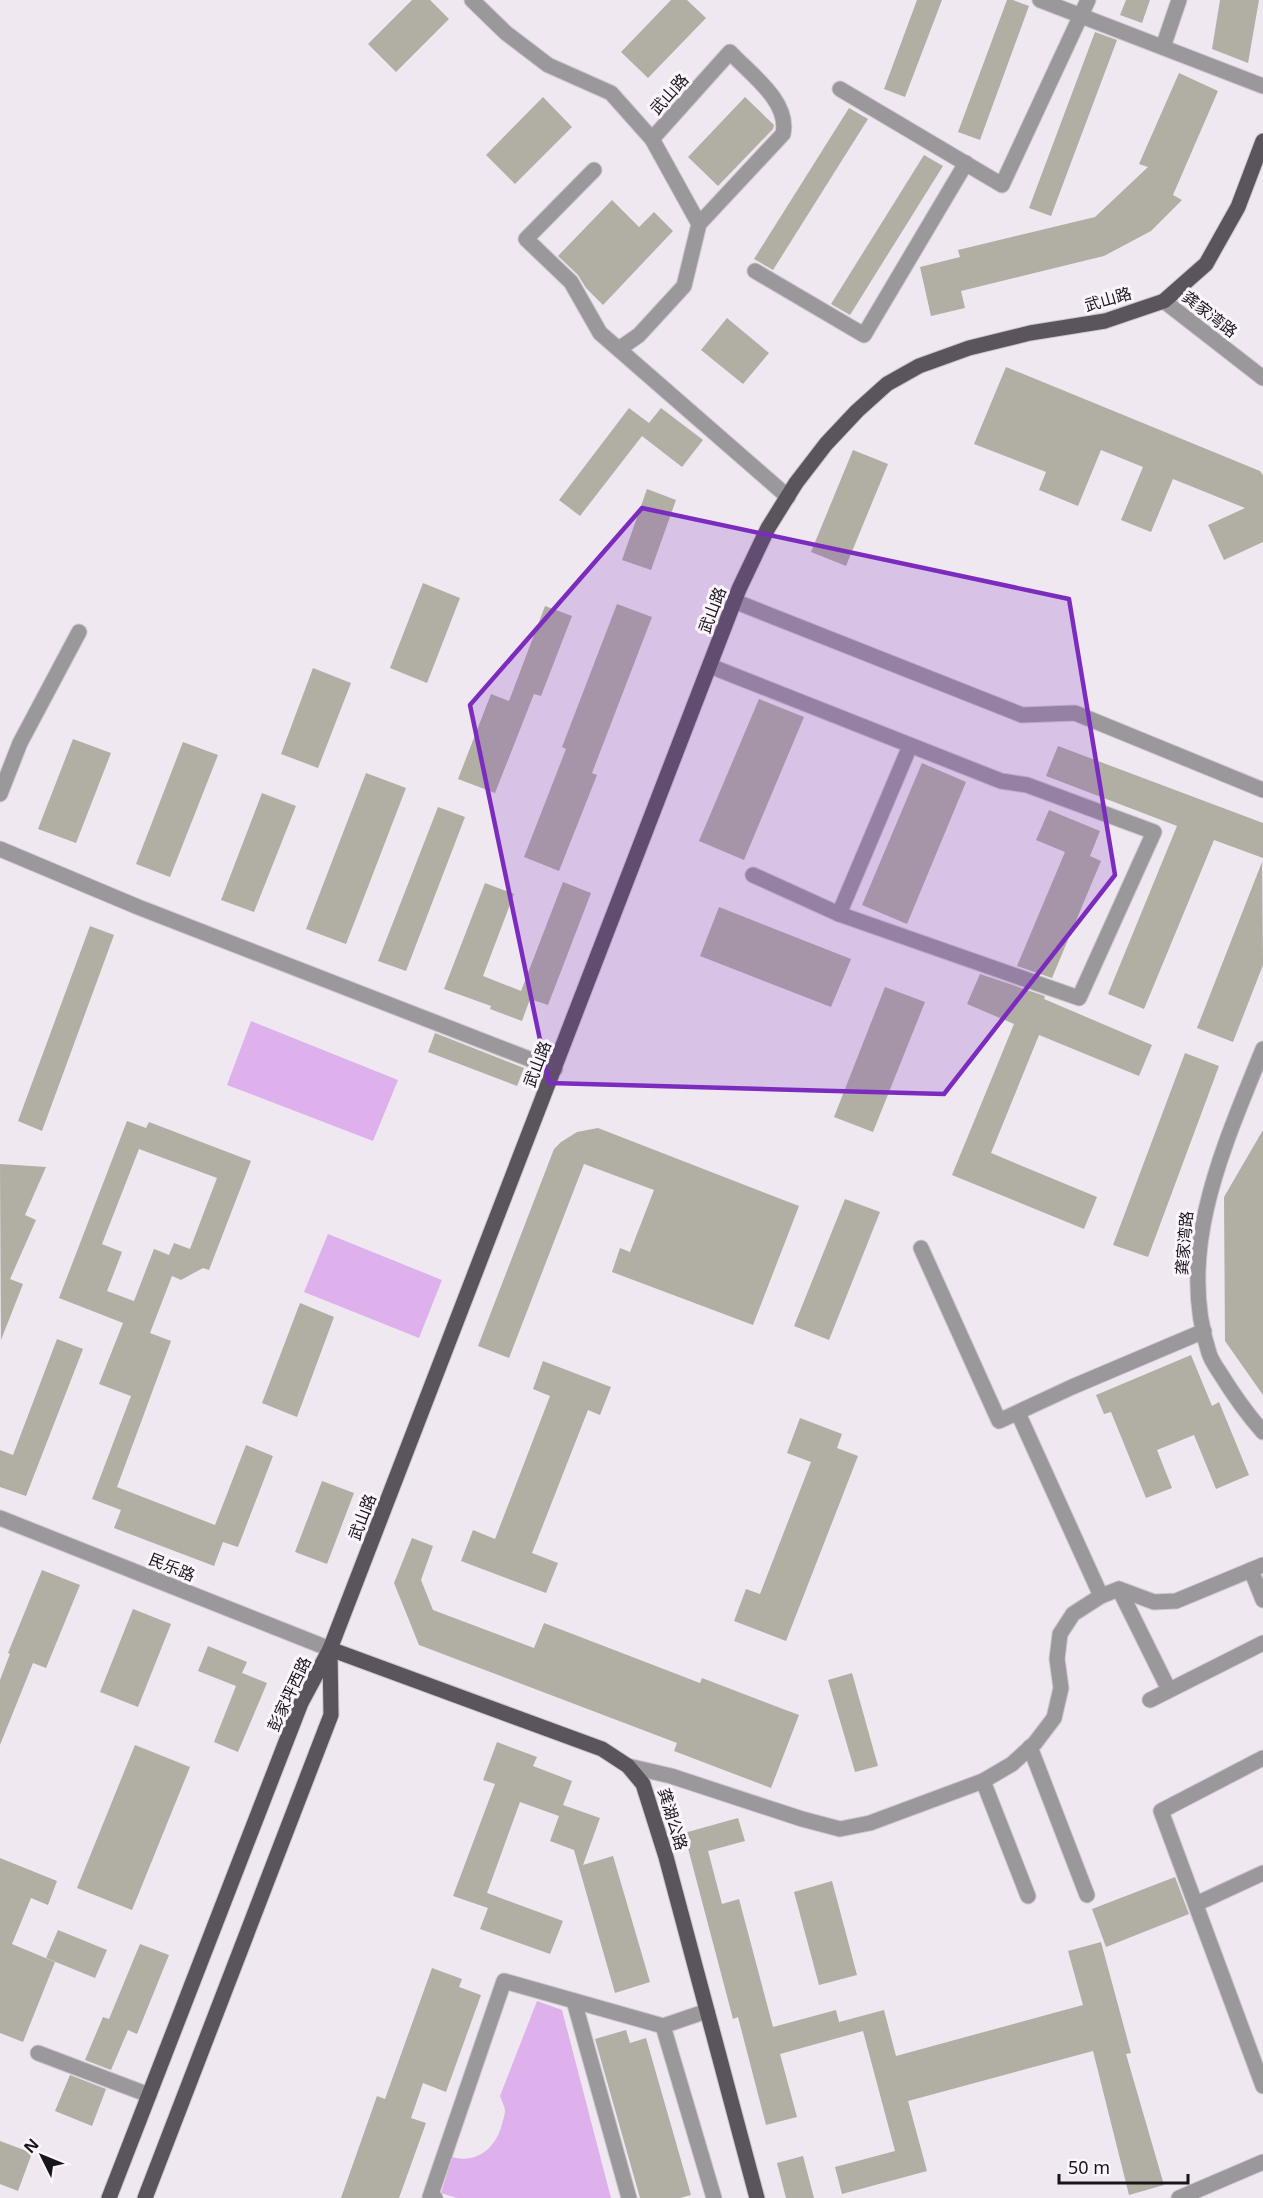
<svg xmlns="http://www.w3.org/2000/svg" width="1263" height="2198" font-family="'Noto Sans','Noto Sans SC',sans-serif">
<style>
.green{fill:#deb1ec}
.building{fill:#b1aea4;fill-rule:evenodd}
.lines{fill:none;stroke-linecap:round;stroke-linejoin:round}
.minor-casing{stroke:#cdc6cf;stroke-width:17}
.major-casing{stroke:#cdc6cf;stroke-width:17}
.minor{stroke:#9b989c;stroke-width:15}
.major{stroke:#5a555c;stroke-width:15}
.marked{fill:#7b2cbf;fill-opacity:0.2;stroke:#7b2cbf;stroke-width:4.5;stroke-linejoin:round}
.labels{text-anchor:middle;stroke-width:6;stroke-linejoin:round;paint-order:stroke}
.street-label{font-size:16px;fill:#19161a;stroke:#fcf5fe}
</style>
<rect width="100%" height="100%" fill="#efe8f1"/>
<g class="green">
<path d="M251,1021L398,1080L373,1141L227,1085Z"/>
<path d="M328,1234L442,1280L419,1338L304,1292Z"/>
<path d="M537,2001L562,2010L611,2198H457L441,2193L452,2157C477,2164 496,2148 502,2124C503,2120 505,2115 505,2110C504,2106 502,2101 500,2096Z"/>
</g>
<g class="building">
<path d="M412,0H430L449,19L396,72L368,44Z"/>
<path d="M671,0H687L706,18L648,78L621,52Z"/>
<path d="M917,0H942L905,97L884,89Z"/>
<path d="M1007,0H1013L1029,6L980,140L958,132Z"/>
<path d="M1126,0H1150L1142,23L1120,15Z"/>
<path d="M1220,0H1259L1248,63L1212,49Z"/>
<path d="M1095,32L1117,40L1051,216L1029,208Z"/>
<path d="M1179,73L1218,91L1173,195L1182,200L1151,231L1104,256L961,291L965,308L931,316L920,267L960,257L958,250L1095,217L1148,167L1139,164Z"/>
<path d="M543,97L572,127L515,184L486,155Z"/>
<path d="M745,97L774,125L773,129L718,186L688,157Z"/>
<path d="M849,108L868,119L773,270L754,259Z"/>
<path d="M924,155L943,166L850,315L831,304Z"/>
<path d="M612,200L639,227L654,212L673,231L603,305L586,288L578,275L558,256Z"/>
<path d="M727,318L769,353L743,384L701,350Z"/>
<path d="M1006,367L1260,471L1263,475V542L1224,560L1208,525L1245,508L1173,479L1151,532L1121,520L1143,467L1101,450L1078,506L1039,490L1046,472L974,444Z"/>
<path d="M629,408L649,423L661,408L703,440L682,467L642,436L580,516L559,500Z"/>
<path d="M853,450L888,464L846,566L811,552Z"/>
<path d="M647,489L676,500L651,570L622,560Z"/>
<path d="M423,583L460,598L427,683L390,668Z"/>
<path d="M617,604L652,617L592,773L597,775L559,871L524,857L566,749L562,747Z"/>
<path d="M545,606L572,616L541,696L534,694L495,793L458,779L491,694L509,701Z"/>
<path d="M313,668L351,683L318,768L281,754Z"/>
<path d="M759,699L804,717L744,860L699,841Z"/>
<path d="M73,739L111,753L76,843L38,829Z"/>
<path d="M183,742L218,755L170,877L136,864Z"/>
<path d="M1058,746L1263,823V858L1214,840L1144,1009L1108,994L1177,826L1046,776Z"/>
<path d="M922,763L966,782L907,924L862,905Z"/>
<path d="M366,773L406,788L346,944L306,929Z"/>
<path d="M262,793L296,806L254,912L221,900Z"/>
<path d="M438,807L465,817L406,971L378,961Z"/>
<path d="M1049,810L1100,831L1090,856L1101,861L1052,978L1017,966L1065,852L1036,840Z"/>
<path d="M1262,862L1263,965L1233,1042L1197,1028Z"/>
<path d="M563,882L591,893L548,1005L530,999L522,1021L490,1009L491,1006L444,989L485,883L514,894L483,976L521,991Z"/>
<path d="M719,907L851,959L831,1007L700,956Z"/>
<path d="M90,926L114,935L42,1131L18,1121Z"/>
<path d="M980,974L1045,996L1044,999L1152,1045L1139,1076L1039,1035L991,1153L1097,1197L1084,1229L952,1175L1014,1024L967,1004Z"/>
<path d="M885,987L925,1002L873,1132L834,1117Z"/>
<path d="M435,1033L524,1068L517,1086L428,1052Z"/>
<path d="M1185,1053L1219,1066L1148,1257L1113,1245Z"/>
<path d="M127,1121L146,1128L149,1122L251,1161L209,1270L203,1268L181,1280L172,1276L150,1333L171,1341L117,1487L215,1525L246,1445L273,1456L238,1547L223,1542L214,1566L114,1528L121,1510L92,1499L131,1396L99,1384L123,1323L59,1298ZM139,1149L217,1178L190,1249L174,1243L169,1255L154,1249L134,1301L107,1291L122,1252L102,1244Z"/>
<path d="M598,1128L799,1206L753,1325L612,1272L620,1248L630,1252L654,1190L584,1164L509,1358L478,1346L554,1149L561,1142L577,1132Z"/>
<path d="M1263,1130V1395L1225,1341L1224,1197Z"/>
<path d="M0,1164L46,1167L25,1215L36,1220L10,1279L23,1284L1,1340Z"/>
<path d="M845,1199L880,1212L829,1340L794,1326Z"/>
<path d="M300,1303L334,1317L297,1417L262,1403Z"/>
<path d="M57,1339L83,1349L26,1496L0,1487V1450L13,1455Z"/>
<path d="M1191,1355L1212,1406L1219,1402L1249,1475L1216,1489L1194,1435L1157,1450L1172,1488L1146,1498L1111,1412L1104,1414L1096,1395Z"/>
<path d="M543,1361L611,1387L600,1415L588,1410L532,1553L558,1563L546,1593L461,1561L473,1530L495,1539L550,1396L533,1389Z"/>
<path d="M800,1418L842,1434L837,1448L858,1456L786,1641L734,1621L746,1589L760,1594L811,1462L787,1453Z"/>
<path d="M322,1481L354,1493L327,1564L295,1552Z"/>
<path d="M412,1538L433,1546L421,1580L433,1610L534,1648L544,1623L700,1683L702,1678L799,1715L771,1788L674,1751L677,1743L419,1645L394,1583Z"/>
<path d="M42,1570L80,1585L46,1668L33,1663L0,1745V1680L10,1654L8,1653Z"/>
<path d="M133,1609L171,1624L138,1707L100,1692Z"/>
<path d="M208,1646L247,1662L242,1673L267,1683L238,1752L214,1742L236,1686L198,1671Z"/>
<path d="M852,1673L878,1766L855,1772L828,1680Z"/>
<path d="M497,1742L537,1757L533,1766L572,1781L563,1805L600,1818L583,1865L613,1856L650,1982L615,1993L574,1850L550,1841L559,1816L520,1802L487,1893L563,1921L550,1954L480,1929L488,1908L453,1896L495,1784L483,1780Z"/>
<path d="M135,1745L190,1767L132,1910L77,1888Z"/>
<path d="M738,1818L745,1841L708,1851L722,1904L739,1899L773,2027L836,2010L839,2022L884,2010L896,2056L1083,2005L1068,1951L1101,1942L1131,2053L1126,2054L1164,2185L1129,2195L1093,2051L908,2101L927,2171L842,2194L835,2167L895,2151L863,2031L780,2054L797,2117L766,2125L738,2017L733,2019L684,1833Z"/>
<path d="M0,1858L57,1881L48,1905L31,1898L12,1944L55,1962L23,2042L0,2033Z"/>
<path d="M1175,1877L1189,1914L1106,1947L1092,1909Z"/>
<path d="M832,1881L857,1975L819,1985L794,1892Z"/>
<path d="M58,1930L107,1950L95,1978L46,1958Z"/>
<path d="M140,1944L169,1955L137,2034L128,2030L111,2070L85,2060L103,2017L109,2019Z"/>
<path d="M432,1968L462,1979L459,1987L481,1995L446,2092L423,2083L411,2118L426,2123L399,2198H341L377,2096L385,2099Z"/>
<path d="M626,2030L630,2043L646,2038L691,2195L680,2198H640L595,2039Z"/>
<path d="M70,2075L106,2089L92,2126L55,2111Z"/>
<path d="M0,2141L32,2153L18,2191L0,2184Z"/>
<path d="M803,2156L814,2198H786L777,2163Z"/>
</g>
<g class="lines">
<g class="minor-casing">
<g id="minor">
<path d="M472,0L506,33L548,65L611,93L652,139L699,224"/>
<path d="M1040,0L1263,86"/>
<path d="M1163,47L1179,0"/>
<path d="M840,89L1002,185L1088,0"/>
<path d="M594,170L526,239L571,282L600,333L788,497"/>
<path d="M755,271L864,335L966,163"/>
<path d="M1164,301L1263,378"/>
<path d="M619,349L639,335L684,286L699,224L783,134C790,101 750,74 730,52L652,139"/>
<path d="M734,601L1022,715L1075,713L1263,790"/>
<path d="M710,666L1001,781L1027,785L1154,832L1079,998L839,914"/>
<path d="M0,794L20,743L79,632"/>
<path d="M0,849L138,907L555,1069"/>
<path d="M753,875L839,914L910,746"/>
<path d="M1263,1049C1225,1144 1175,1249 1209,1353C1211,1360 1216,1367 1220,1373C1233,1394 1246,1413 1263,1432"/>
<path d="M921,1248L999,1421L1072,1387L1204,1331"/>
<path d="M1018,1413L1101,1596"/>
<path d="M0,1518L330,1649"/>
<path d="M1251,1570L1263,1600"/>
<path d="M1119,1589L1169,1690"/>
<path d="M1150,1700L1263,1643"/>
<path d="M1030,1747L1087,1895"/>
<path d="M1263,1758L1161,1811L1263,2086"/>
<path d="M628,1766L671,1776L802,1819L840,1829L870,1823L983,1781L1012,1764L1035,1743L1054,1718L1061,1688L1057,1659L1060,1634L1073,1614L1101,1596L1119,1589L1154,1602L1176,1601L1263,1565"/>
<path d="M983,1781L1028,1896"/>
<path d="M1196,1904L1263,1873"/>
<path d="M574,2001L629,2198"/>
<path d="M663,2026L714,2198"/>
<path d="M38,2053L149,2095"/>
<path d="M435,2198L430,2197L504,1981L663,2026L707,2011"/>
<path d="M1179,2198L1263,2162"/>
</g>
</g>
<g class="major-casing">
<g id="major">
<path d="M330,1649L602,1749L628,1766L643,1784L666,1857L757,2198"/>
<path d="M109,2198L301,1703L330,1649L739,589L768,528L796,483L826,444L857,411L887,384L919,366L969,348L1030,333L1105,321L1164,301L1206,264L1238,207L1263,141"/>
<path d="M145,2198L331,1715L330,1652"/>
</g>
</g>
<use href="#minor" class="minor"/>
<use href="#major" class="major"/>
</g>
<path class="marked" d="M642,508L1069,599L1115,875L944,1094L549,1083L470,705Z"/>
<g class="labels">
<g class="street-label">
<text transform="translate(669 94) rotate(-48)" y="6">武山路</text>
<text transform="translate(1108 299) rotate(-16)" y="6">武山路</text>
<text transform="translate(1210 314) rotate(38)" y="6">龚家湾路</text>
<text transform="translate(712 610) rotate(-69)" y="6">武山路</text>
<text transform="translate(537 1064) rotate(-69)" y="6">武山路</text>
<text transform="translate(1184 1243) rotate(-85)" y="6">龚家湾路</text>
<text transform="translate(362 1517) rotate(-69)" y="6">武山路</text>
<text transform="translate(172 1567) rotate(22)" y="6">民乐路</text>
<text transform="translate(289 1694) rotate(-65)" y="6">彭家坪西路</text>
<text transform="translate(673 1819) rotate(73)" y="6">龚湖公路</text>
</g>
</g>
<g transform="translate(42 2156) rotate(313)" stroke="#fcf5fe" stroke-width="4.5" paint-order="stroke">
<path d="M0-4.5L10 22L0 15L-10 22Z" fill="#19161a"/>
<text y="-9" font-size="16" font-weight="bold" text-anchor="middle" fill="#19161a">N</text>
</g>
<path d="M1059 2174v9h129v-9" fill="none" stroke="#19161a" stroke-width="3"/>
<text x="1068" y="2174" font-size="18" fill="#19161a" stroke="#fcf5fe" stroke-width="4.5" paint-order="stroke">50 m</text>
</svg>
